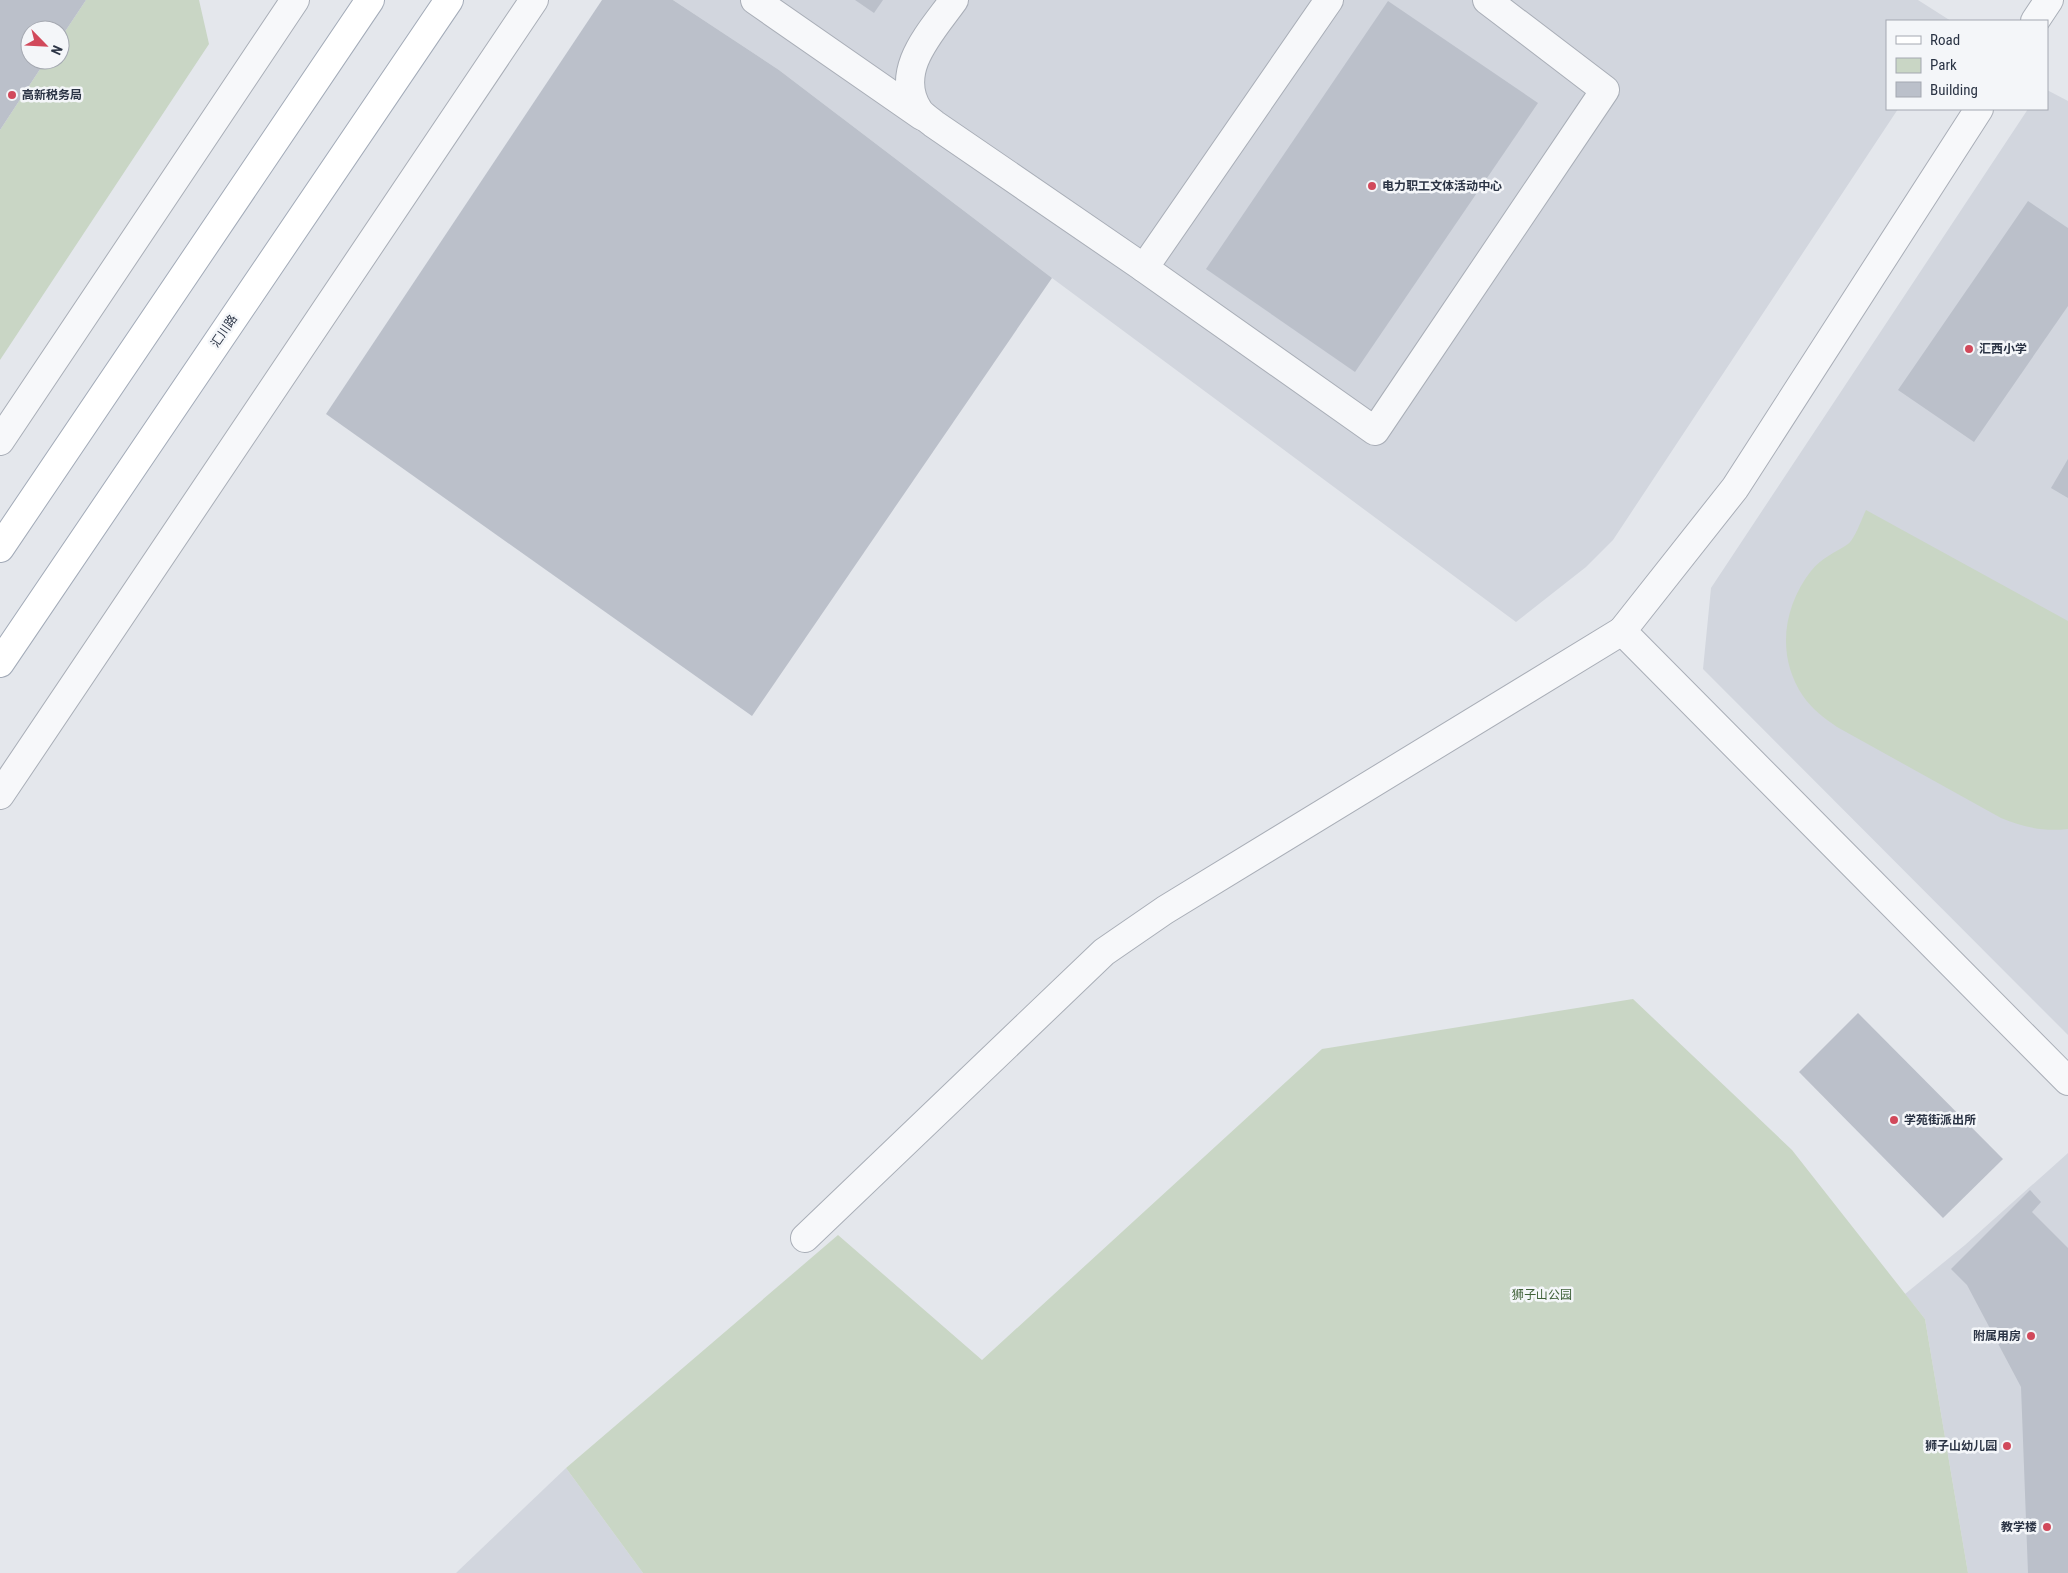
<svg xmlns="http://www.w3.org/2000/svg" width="2068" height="1573" font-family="'Roboto Condensed','Noto Sans SC',sans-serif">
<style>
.built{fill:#d2d6de}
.green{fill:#c9d6c5}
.building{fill:#bbc0ca}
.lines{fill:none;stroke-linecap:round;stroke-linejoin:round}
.minor-casing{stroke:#a9aeb7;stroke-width:30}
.major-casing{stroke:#a3abb8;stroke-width:30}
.minor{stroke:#f7f8fa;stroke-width:28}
.major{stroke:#fff;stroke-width:28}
.poi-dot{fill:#d1495b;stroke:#f4f6f9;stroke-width:2}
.labels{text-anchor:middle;stroke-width:5;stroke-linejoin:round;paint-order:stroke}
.poi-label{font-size:12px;font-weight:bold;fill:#2b3445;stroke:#f4f6f9;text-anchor:start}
.street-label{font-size:12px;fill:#2b3445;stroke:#f4f6f9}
.park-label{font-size:12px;fill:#3f6138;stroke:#f4f6f9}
</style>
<rect width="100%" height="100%" fill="#e4e7ec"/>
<g class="built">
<path d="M673,0H1918L1951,21H1887V109H1898L1613,540L1586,567L1516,622L1052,278L779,70Z"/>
<path d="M2047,90L2068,101V1035L1703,669L1711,588L2028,109H2047Z"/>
<path d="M2068,1153V1573H1968L1925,1319L1905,1294L1965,1245Z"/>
<path d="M566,1468L643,1573H456Z"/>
</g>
<g class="green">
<path d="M86,0H199L209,44L0,360V130L46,60H60V39Z"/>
<path d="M1866,510L2068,621V829C2043,832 2023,827 2001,818L1837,727C1824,718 1812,709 1803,696C1776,656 1783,607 1811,571C1822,557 1835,553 1848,544C1855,539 1862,518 1866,510Z"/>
<path d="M1633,999L1792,1150L1925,1319L1968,1573H643L566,1468L838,1235L982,1360L1322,1049Z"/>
</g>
<g class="building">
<path d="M0,0H86L60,39V30H30V60H46L0,130Z"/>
<path d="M602,0H673L779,70L1052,278L752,716L326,414Z"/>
<path d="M855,0H883L874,13Z"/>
<path d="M1388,1L1538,103L1355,372L1206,269Z"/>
<path d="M2028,201L2068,228V306L1974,442L1898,390Z"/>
<path d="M2068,459V498L2051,488Z"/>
<path d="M1858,1013L2003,1159L1943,1218L1799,1072Z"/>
<path d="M2030,1190L2041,1202L2032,1212L2068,1248V1573H2028L2021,1387L1967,1285L1951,1269Z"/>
</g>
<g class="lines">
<g class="minor-casing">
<g id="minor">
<path d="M755,0L922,116"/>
<path d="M954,0C932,31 892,71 919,111C923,116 929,120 934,124L1144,268"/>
<path d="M1329,0L1144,268L1375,431L1605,90L1487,0"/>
<path d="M2035,21L2049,0"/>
<path d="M1979,109L1735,488L1622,631L2068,1081"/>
<path d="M0,441L295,0"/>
<path d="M0,795L534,0"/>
<path d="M805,1238L1104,952L1165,910L1622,631"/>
</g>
</g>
<g class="major-casing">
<g id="major">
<path d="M0,548L370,0"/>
<path d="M0,663L449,0"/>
</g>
</g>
<use href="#minor" class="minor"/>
<use href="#major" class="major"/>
</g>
<g class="poi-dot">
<circle cx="12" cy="95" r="5"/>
<circle cx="1372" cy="186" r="5"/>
<circle cx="1969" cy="349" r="5"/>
<circle cx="1894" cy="1120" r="5"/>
<circle cx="2031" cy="1336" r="5"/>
<circle cx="2007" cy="1446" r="5"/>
<circle cx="2047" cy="1527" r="5"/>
</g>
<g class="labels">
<g class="poi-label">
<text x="22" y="99">高新税务局</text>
<text x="1382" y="190">电力职工文体活动中心</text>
<text x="1979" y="353">汇西小学</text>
<text x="1904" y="1124">学苑街派出所</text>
<text x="2021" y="1340" text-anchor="end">附属用房</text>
<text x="1997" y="1450" text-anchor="end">狮子山幼儿园</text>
<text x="2037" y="1531" text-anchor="end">教学楼</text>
</g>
<g class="street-label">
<text transform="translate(224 331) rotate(-56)" y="4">汇川路</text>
</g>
<g class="park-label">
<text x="1542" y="1299">狮子山公园</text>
</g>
</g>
<rect x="1886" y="20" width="162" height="90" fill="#f4f6f9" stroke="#a4a8b1"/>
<rect x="1896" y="36" width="25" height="8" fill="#ffffff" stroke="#a4a8b1"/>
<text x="1930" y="45" font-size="15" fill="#2b3445">Road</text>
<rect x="1896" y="58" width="25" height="15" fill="#c9d6c5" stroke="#a4a8b1"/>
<text x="1930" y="70" font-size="15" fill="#2b3445">Park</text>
<rect x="1896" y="82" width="25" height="15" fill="#bbc0ca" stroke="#a4a8b1"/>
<text x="1930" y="95" font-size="15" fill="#2b3445">Building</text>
<g transform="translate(45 45) rotate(114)"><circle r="24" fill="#f4f6f9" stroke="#a4a8b1"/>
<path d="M0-4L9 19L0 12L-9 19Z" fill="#d1495b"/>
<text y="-8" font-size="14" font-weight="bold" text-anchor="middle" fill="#2b3445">N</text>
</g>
</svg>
